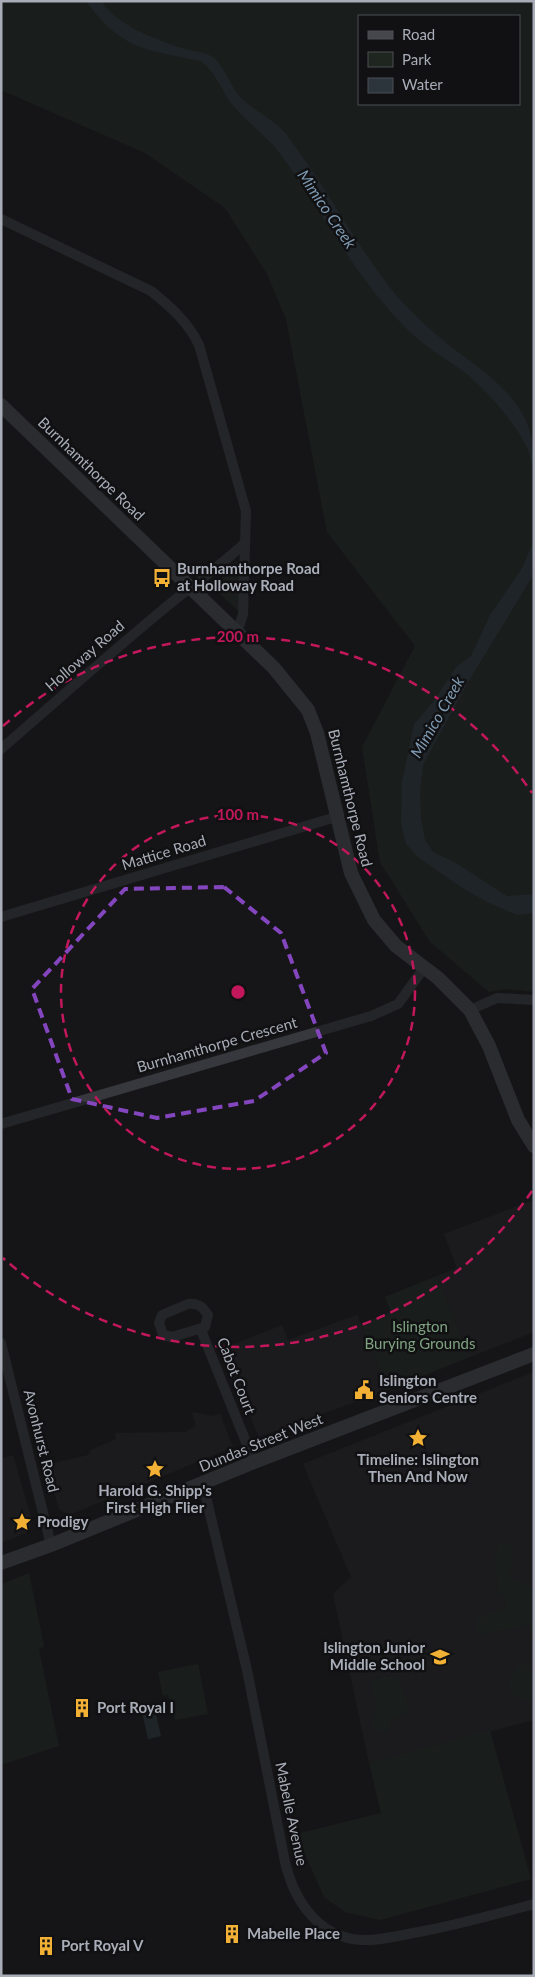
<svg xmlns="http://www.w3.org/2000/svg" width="535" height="1977" font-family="Lato,sans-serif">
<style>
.built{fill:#222225}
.green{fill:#1e261f;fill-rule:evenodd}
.water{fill:#2c353c}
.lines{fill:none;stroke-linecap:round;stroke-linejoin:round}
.street{stroke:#37383d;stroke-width:10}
.secondary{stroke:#45474d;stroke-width:14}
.marked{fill:none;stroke:#8446be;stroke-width:4;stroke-dasharray:10 6;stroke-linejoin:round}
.ring{fill:none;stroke:#c2185b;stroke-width:2.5;stroke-dasharray:9 6}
.labels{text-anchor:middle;stroke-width:5;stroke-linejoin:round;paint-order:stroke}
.street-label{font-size:15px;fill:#a8adb8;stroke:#111113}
.poi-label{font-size:15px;font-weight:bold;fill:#a8adb8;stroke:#111113;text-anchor:start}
.park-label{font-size:15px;fill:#7fa381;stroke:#111113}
.water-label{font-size:16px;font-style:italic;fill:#7f9bb3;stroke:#111113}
.centre{fill:#c2185b;stroke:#111113;stroke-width:2.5}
.ring-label{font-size:15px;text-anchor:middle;font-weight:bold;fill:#c2185b;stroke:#111113;stroke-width:5;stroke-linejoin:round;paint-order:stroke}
</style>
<rect width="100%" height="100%" fill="#161618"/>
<g class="built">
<path d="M534,1200V1332L470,1357L437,1276L457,1268L444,1234Z"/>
<path d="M357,1315L388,1390L259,1437L222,1349L282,1325L288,1340Z"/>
<path d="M534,1372V1720L369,1763L333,1594L351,1577L303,1464Z"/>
<path d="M192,1412L213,1416L220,1414L233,1447L69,1515L59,1509L46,1465L88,1455L91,1450L116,1439L115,1433L185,1432L196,1426Z"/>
<path d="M13,1455L32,1521L28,1532L1,1543V1459Z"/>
</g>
<g class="green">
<path d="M1,1H534V992L505,989L489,992L430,942L380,862L362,747L415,646L327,532L286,319L267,274L225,208L145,153L1,90ZM359,16H519V104H359Z"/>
<path d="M237,562L244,566L242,615L213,587Z"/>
<path d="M437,1276L470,1357L388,1390L361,1324L391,1312L385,1297Z"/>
<path d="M500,1541L513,1546V1561L508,1576L534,1589V1644L529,1625L477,1635L476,1619L507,1608L504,1595L499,1594L494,1557Z"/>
<path d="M29,1573L44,1646L39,1649L59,1746L1,1765V1584Z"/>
<path d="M198,1664L208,1714L175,1720L168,1695L163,1696L158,1672Z"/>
<path d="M526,1664L534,1669V1699L526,1701L512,1694L509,1681L516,1666Z"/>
<path d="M397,1675L410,1711L393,1719L386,1734L371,1725L377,1709L370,1679Z"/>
<path d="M490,1730L531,1879L380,1920L345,1912L324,1897L296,1834L381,1813L369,1763Z"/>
</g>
<g class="water">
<path d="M86,1H102C113,24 163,43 186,49C196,52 210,52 217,61C227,72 231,88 242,99C255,111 275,120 286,134C325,185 355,244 395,294C410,311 427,327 444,341C468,361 493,375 513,400C533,426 534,443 534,474C532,467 531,459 529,452C518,426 489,393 468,375C449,360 427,349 410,332C357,281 324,214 281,155C267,135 246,122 231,103C221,90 215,70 200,61C144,49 122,50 86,1Z"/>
<path d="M534,541L532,577L467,684L423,765L420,792L421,818L425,840L433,852L456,863L507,896L534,894V913L517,915L487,902L464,889L419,858L406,844L401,824L402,782L414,724L433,702L457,666L471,656L490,615L521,570Z"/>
<path d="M155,1709L161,1736L148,1739L142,1712Z"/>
</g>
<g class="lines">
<g class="street">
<path d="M1,219L151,291C171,307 188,322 199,345L246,511L243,614L237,633"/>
<path d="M1,749C54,703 106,657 160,612C188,588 218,568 245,543"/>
<path d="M1,917L336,817"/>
<path d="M470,1010L497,998L534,1000"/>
<path d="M1,1124L371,1016L398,1004L424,968"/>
<path d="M188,1304C198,1303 202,1306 208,1315L205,1327L172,1337L163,1335L159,1323L162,1315Z"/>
<path d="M201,1330L254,1462"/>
<path d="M1,1343L51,1545"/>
<path d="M203,1484L247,1670L285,1862C294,1900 318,1938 362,1940C381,1941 400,1935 419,1932C457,1925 496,1914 534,1904"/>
</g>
<g class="secondary">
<path d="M1,405L274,668L308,710L317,733L351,873L374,920L396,946L438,978L470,1010L489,1046L518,1120L534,1146"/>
<path d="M1,1563L51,1545L254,1462L534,1354"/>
</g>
</g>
<path d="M0 0H535V1977H0ZM224,887L281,933L326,1053L254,1101L157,1118L72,1099L32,989L125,889Z" fill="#161618" fill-opacity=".55" fill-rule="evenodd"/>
<path class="marked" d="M224,887L281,933L326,1053L254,1101L157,1118L72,1099L32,989L125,889Z"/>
<g class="ring">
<circle cx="238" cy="992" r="177"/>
<path d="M532 1191A355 355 0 0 1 3 1258M3 726A355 355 0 0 1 532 793"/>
</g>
<defs>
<g id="bus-bare" transform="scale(1.5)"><path d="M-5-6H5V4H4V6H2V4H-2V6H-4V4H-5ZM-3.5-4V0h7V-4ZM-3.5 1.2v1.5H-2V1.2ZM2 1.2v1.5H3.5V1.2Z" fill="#f2b134" stroke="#111113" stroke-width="2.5" paint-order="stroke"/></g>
<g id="civic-bare" transform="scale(1.5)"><path d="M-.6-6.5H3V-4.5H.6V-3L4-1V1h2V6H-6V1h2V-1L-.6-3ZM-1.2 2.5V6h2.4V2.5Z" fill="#f2b134" stroke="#111113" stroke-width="2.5" paint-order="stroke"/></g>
<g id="sight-bare" transform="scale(1.5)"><path d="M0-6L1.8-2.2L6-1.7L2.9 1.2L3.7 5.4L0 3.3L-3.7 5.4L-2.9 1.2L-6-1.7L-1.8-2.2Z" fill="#f2b134" stroke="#111113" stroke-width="2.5" paint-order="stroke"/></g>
<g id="school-bare" transform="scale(1.5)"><path d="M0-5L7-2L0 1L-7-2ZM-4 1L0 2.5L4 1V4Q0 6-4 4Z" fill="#f2b134" stroke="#111113" stroke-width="2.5" paint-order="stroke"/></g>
<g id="building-bare" transform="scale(1.5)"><path d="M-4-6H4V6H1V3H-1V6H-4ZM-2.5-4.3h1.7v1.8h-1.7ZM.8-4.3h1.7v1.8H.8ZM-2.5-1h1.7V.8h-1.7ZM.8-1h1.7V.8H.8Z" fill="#f2b134" stroke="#111113" stroke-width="2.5" paint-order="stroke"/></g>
</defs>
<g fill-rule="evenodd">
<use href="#bus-bare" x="162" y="578"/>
<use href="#civic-bare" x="364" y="1390"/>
<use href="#sight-bare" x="418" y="1438"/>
<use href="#sight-bare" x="155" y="1469"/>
<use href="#sight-bare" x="22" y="1522"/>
<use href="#school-bare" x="440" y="1657"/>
<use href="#building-bare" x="82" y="1708"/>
<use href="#building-bare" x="232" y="1934"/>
<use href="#building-bare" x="46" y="1946"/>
</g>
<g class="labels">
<g class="street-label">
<text transform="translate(91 469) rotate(44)" y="5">Burnhamthorpe Road</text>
<text transform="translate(85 656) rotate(-41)" y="5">Holloway Road</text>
<text transform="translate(350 798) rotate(76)" y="5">Burnhamthorpe Road</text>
<text transform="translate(164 853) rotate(-17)" y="5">Mattice Road</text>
<text transform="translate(217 1045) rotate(-16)" y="5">Burnhamthorpe Crescent</text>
<text transform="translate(236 1376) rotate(69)" y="5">Cabot Court</text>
<text transform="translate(41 1441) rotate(76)" y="5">Avonhurst Road</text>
<text transform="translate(261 1443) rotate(-22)" y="5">Dundas Street West</text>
<text transform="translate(291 1814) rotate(78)" y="5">Mabelle Avenue</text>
</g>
<g class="poi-label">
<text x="177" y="574">Burnhamthorpe Road<tspan x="177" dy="17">at Holloway Road</tspan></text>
<text x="379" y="1386">Islington<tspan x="379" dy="17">Seniors Centre</tspan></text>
<text x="418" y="1465" text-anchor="middle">Timeline: Islington<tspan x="418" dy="17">Then And Now</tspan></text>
<text x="155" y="1496" text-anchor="middle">Harold G. Shipp's<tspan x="155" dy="17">First High Flier</tspan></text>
<text x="37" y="1527">Prodigy</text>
<text x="425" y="1653" text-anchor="end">Islington Junior<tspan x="425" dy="17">Middle School</tspan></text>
<text x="97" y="1713">Port Royal I</text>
<text x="247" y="1939">Mabelle Place</text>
<text x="61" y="1951">Port Royal V</text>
</g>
<g class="park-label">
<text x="420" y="1332">Islington<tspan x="420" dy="17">Burying Grounds</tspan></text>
</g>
<g class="water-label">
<text transform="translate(327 209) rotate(56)" y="6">Mimico Creek</text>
<text transform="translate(437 717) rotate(-60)" y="6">Mimico Creek</text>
</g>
</g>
<circle cx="238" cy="992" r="8" class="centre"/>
<g class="ring-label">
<text x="238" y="642">200 m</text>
<text x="238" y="820">100 m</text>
</g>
<rect width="535" height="1977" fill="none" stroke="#a8adb8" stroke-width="5"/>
<rect x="358" y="15" width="162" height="90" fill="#111113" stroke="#4d4f55"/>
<rect x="368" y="31" width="25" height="8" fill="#45474d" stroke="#4d4f55"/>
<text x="402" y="40" font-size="15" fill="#a8adb8">Road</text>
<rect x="368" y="52" width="25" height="15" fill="#1e261f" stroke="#4d4f55"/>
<text x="402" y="65" font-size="15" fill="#a8adb8">Park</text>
<rect x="368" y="78" width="25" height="15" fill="#2c353c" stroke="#4d4f55"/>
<text x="402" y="90" font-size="15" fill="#a8adb8">Water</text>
</svg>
